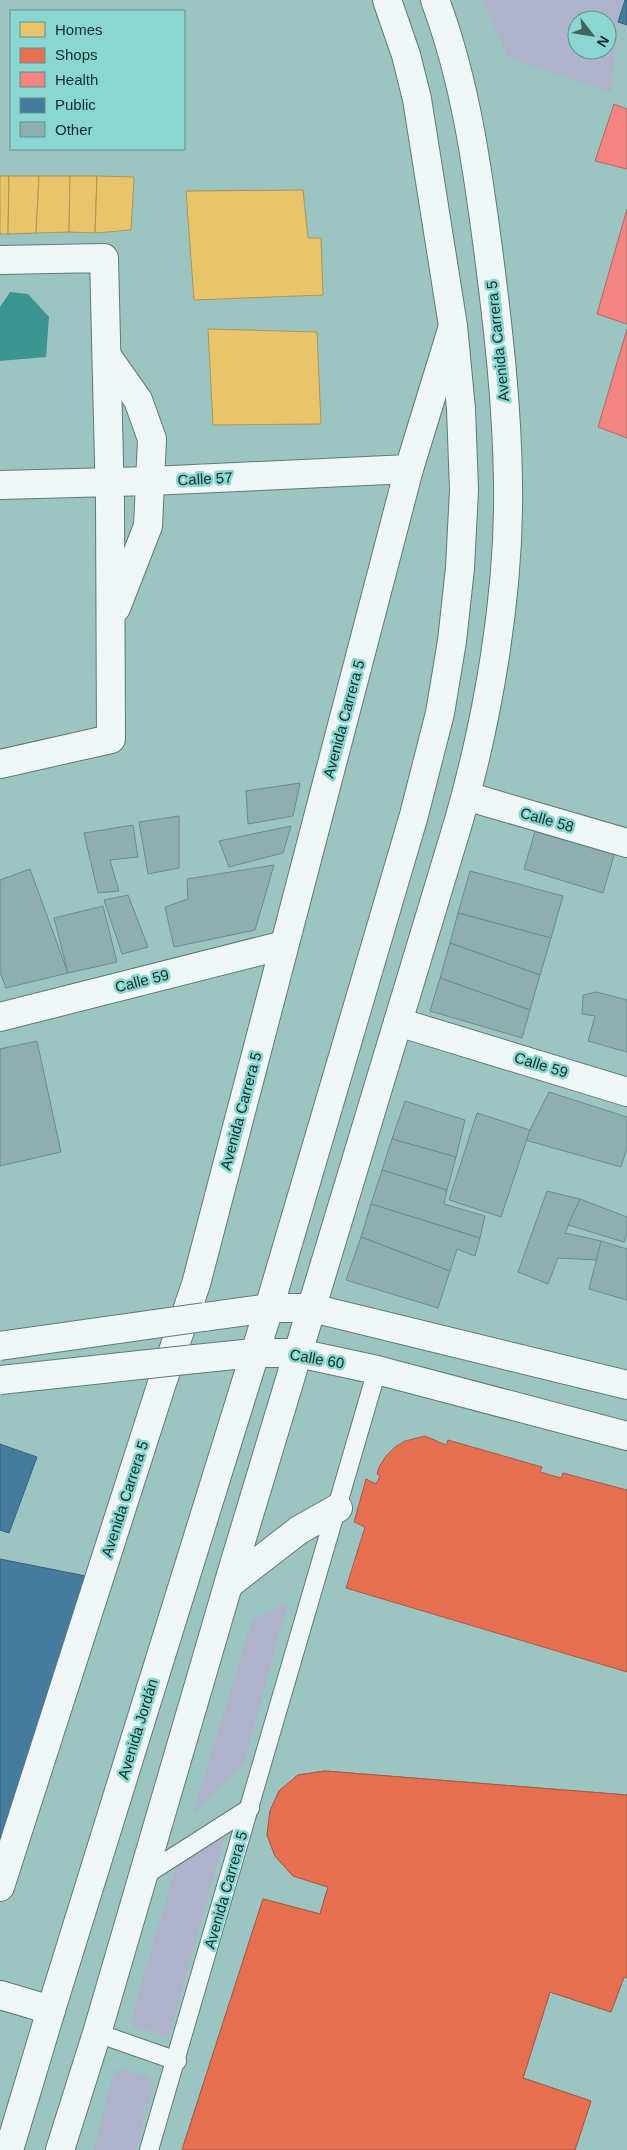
<svg xmlns="http://www.w3.org/2000/svg" width="627" height="2150" font-family="Arial,sans-serif">
<style>
.green{fill:#aeb2cb;fill-rule:evenodd}
.water{fill:#3b9590}
.homes{fill:#e9c46a;stroke:#a89758}
.shops{fill:#e76f51;stroke:#a65c46}
.health{fill:#f28482;stroke:#ae6a68}
.public{fill:#457b9d;stroke:#35647b}
.building{fill:#8eaeaf;stroke:#6b8c8d}
.lines{fill:none;stroke-linecap:round;stroke-linejoin:round}
.lane-casing{stroke:#5d7b79;stroke-width:20}
.street-casing{stroke:#5d7b79;stroke-width:30}
.secondary-casing{stroke:#5d7b79;stroke-width:30}
.primary-casing{stroke:#5d7b79;stroke-width:30}
.lane{stroke:#f0f6f6;stroke-width:18}
.street{stroke:#f0f6f6;stroke-width:28}
.secondary{stroke:#f0f6f6;stroke-width:28}
.primary{stroke:#f0f6f6;stroke-width:28}
.secondary-bridge-casing{stroke:#5d7b79;stroke-width:30;stroke-linecap:butt}
.secondary-bridge{stroke:#f0f6f6;stroke-width:28}
.labels{text-anchor:middle;stroke-width:5;stroke-linejoin:round;paint-order:stroke}
.street-label{font-size:15px;fill:#102f2d;stroke:#8bd6d0}
</style>
<rect width="100%" height="100%" fill="#9cc5c2"/>
<g class="green">
<path d="M482,0H625L618,22L611,92L509,58ZM577,20H607V50H577Z"/>
<path d="M288,1602L244,1764L193,1814L252,1620Z"/>
<path d="M231,1815L169,2036L134,2027L131,2020L177,1862Z"/>
<path d="M123,2069L149,2078L153,2086L136,2150H94L113,2075L117,2070Z"/>
</g>
<path class="water" d="M10,292L28,294L49,317L46,357L0,361V307Z"/>
<g class="homes">
<path d="M0,176H9L8,234H0Z"/>
<path d="M9,176H39L36,233L8,234Z"/>
<path d="M39,176H70L69,232L36,233Z"/>
<path d="M70,176H97L95,233L69,232Z"/>
<path d="M97,176L134,177L131,230L95,233Z"/>
<path d="M303,190L308,238H321L323,295L194,300L186,191Z"/>
<path d="M208,329L317,332L321,424L213,425Z"/>
</g>
<g class="shops">
<path d="M425,1436L446,1445L448,1440L542,1467L540,1472L561,1478L563,1473L627,1490V1672L346,1588L365,1527L354,1522L366,1479L376,1484L380,1476L377,1474L379,1467L386,1456L395,1447L405,1441Z"/>
<path d="M325,1771L627,1795V1978L624,1977L611,2012L550,1992L523,2078L591,2101L575,2150H182L263,1899L320,1914L328,1887L293,1876L275,1856L267,1835L270,1811L279,1791L298,1775Z"/>
<path d="M325,1771L627,1795V1978L624,1977L611,2012L550,1992L523,2078L591,2101L575,2150H182L263,1899L320,1914L328,1887L293,1876L275,1856L267,1835L270,1811L279,1791L298,1775Z"/>
</g>
<g class="health">
<path d="M614,104L627,109V169L595,161Z"/>
<path d="M627,209V324L597,314Z"/>
<path d="M627,329V438L598,427Z"/>
</g>
<g class="public">
<path d="M625,0H627V25L618,22Z"/>
<path d="M0,1444L37,1457L9,1533L0,1530Z"/>
<path d="M0,1559L91,1577L0,1873Z"/>
</g>
<g class="building">
<path d="M300,783L293,816L248,824L246,791Z"/>
<path d="M179,816V868L148,874L139,822Z"/>
<path d="M133,825L138,857L110,860L119,891L98,893L84,833Z"/>
<path d="M291,826L283,853L229,867L219,841Z"/>
<path d="M536,828L615,852L603,893L524,869Z"/>
<path d="M274,865L255,930L174,947L165,907L188,899L187,879Z"/>
<path d="M30,869L68,973L6,988L0,972V880Z"/>
<path d="M470,871L563,896L551,938L458,913Z"/>
<path d="M128,895L148,947L122,954L104,900Z"/>
<path d="M103,906L117,962L68,973L54,918Z"/>
<path d="M458,913L551,938L540,975L450,943Z"/>
<path d="M450,943L540,975L530,1010L440,978Z"/>
<path d="M440,978L530,1010L522,1038L430,1011Z"/>
<path d="M597,992L627,1000V1052L588,1041L595,1016L582,1014L583,995Z"/>
<path d="M37,1041L61,1152L0,1166V1049Z"/>
<path d="M549,1092L627,1117V1148L621,1167L525,1140Z"/>
<path d="M405,1101L465,1120L456,1157L392,1139Z"/>
<path d="M477,1113L530,1130L501,1217L449,1200Z"/>
<path d="M392,1139L456,1157L447,1190L382,1170Z"/>
<path d="M382,1170L447,1190L444,1204L485,1216L480,1238L371,1204Z"/>
<path d="M547,1191L580,1199L565,1233L601,1241L597,1260L558,1258L548,1284L518,1272Z"/>
<path d="M580,1199L627,1217V1234L624,1242L568,1225Z"/>
<path d="M371,1204L480,1238L475,1256L457,1249L450,1271L361,1237Z"/>
<path d="M361,1237L450,1271L438,1308L346,1280Z"/>
<path d="M601,1241L627,1249V1300L589,1289Z"/>
</g>
<g class="lines">
<g class="lane-casing">
<g id="lane">
<path d="M142,1877L250,1808"/>
<path d="M97,2033L177,2061"/>
<path d="M149,2150L377,1370"/>
</g>
</g>
<g class="street-casing">
<g id="street">
<path d="M0,260L104,258L110,502L111,739L0,764"/>
<path d="M107,356L138,400L152,439L148,526L116,608"/>
<path d="M0,485L151,481L409,469"/>
<path d="M466,796L627,843"/>
<path d="M0,1017L284,945"/>
<path d="M398,1022L627,1092"/>
<path d="M228,1585L299,1530L338,1508"/>
<path d="M0,1887L161,1386L196,1284L409,469L453,326"/>
<path d="M0,1995L51,2010"/>
</g>
</g>
<g class="secondary-casing">
<g id="secondary">
<path d="M204,1317L269,1308H312L627,1385"/>
<path d="M195,1359L254,1353H298L377,1370L627,1436"/>
</g>
</g>
<g class="primary-casing">
<g id="primary">
<path d="M9,2150L51,2010L269,1308L414,815L440,713L452,641L460,568L464,490L461,409L453,326L417,99L406,55L387,0"/>
<path d="M60,2150L97,2033L236,1558L459,820C489,715 510,591 508,482C507,404 498,326 488,249C477,165 465,80 435,0"/>
</g>
</g>
<use href="#lane" class="lane"/>
<use href="#street" class="street"/>
<use href="#secondary" class="secondary"/>
<use href="#primary" class="primary"/>
<g class="secondary-bridge-casing">
<g id="secondary-bridge">
<path d="M0,1346L204,1317"/>
<path d="M0,1380L195,1359"/>
</g>
</g>
<use href="#secondary-bridge" class="secondary-bridge"/>
</g>
<g class="labels">
<g class="street-label">
<text transform="translate(498 341) rotate(-96)" y="5">Avenida Carrera 5</text>
<text transform="translate(205 479) rotate(-3)" y="5">Calle 57</text>
<text transform="translate(344 719) rotate(-75)" y="5">Avenida Carrera 5</text>
<text transform="translate(547 820) rotate(16)" y="5">Calle 58</text>
<text transform="translate(142 981) rotate(-14)" y="5">Calle 59</text>
<text transform="translate(541 1065) rotate(17)" y="5">Calle 59</text>
<text transform="translate(241 1111) rotate(-75)" y="5">Avenida Carrera 5</text>
<text transform="translate(317 1359) rotate(10)" y="5">Calle 60</text>
<text transform="translate(125 1499) rotate(-72)" y="5">Avenida Carrera 5</text>
<text transform="translate(138 1729) rotate(-73)" y="5">Avenida Jordán</text>
<text transform="translate(226 1890) rotate(-74)" y="5">Avenida Carrera 5</text>
</g>
</g>
<rect x="10" y="10" width="175" height="140" fill="#8bd6d0" stroke="#5a938f"/>
<rect x="20" y="22" width="25" height="15" fill="#e9c46a" stroke="#5a938f"/>
<text x="55" y="35" font-size="15" fill="#102f2d">Homes</text>
<rect x="20" y="48" width="25" height="15" fill="#e76f51" stroke="#5a938f"/>
<text x="55" y="60" font-size="15" fill="#102f2d">Shops</text>
<rect x="20" y="72" width="25" height="15" fill="#f28482" stroke="#5a938f"/>
<text x="55" y="85" font-size="15" fill="#102f2d">Health</text>
<rect x="20" y="98" width="25" height="15" fill="#457b9d" stroke="#5a938f"/>
<text x="55" y="110" font-size="15" fill="#102f2d">Public</text>
<rect x="20" y="122" width="25" height="15" fill="#8eaeaf" stroke="#5a938f"/>
<text x="55" y="135" font-size="15" fill="#102f2d">Other</text>
<g transform="translate(592 35) rotate(121)"><circle r="24" fill="#8bd6d0" stroke="#5a938f"/>
<path d="M0-4L9 19L0 12L-9 19Z" fill="#416461"/>
<text y="-8" font-size="14" font-weight="bold" text-anchor="middle" fill="#102f2d">N</text>
</g>
</svg>
